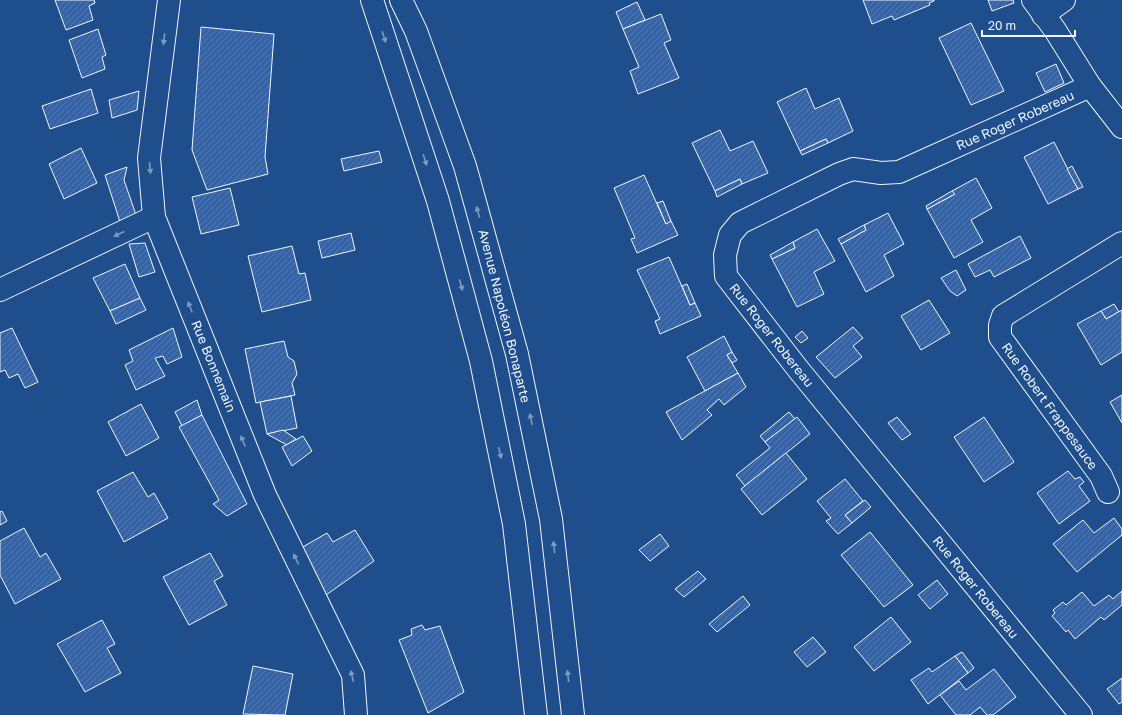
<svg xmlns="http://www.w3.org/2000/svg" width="1122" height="715" font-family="'Golos Text',sans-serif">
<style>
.building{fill:url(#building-hatch);stroke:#f2f6ff}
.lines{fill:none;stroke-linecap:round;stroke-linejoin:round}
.minor-casing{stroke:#f2f6ff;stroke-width:24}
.major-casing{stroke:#f2f6ff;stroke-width:24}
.minor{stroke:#1f4e8c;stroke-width:22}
.major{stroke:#1f4e8c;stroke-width:22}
.oneway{fill:#7e9ac0}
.labels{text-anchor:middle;stroke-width:3;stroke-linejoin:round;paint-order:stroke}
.street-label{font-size:13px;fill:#f2f6ff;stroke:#1f4e8c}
</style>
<defs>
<pattern id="building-hatch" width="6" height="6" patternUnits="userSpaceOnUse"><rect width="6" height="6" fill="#3563a3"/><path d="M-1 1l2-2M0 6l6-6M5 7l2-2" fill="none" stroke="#537ab1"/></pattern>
</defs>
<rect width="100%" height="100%" fill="#1f4e8c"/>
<g class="building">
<path d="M55,0H94L95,3L89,6L93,20L66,30Z"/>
<path d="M863,0H934V1L929,3L930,5L894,20L892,16L872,24Z"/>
<path d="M988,0H1013L1014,3L992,11Z"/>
<path d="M637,2L645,20L623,29L616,12Z"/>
<path d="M661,14L671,40L664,43L679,78L638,94L630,71L639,67L623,29Z"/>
<path d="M971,23L1004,91L971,105L939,38Z"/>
<path d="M201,27L274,34L265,157L268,174L207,190L192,150Z"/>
<path d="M98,29L106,55L102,57L105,69L82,78L69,40Z"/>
<path d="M1056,64L1064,83L1045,92L1036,73Z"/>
<path d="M806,88L815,109L839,98L853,131L828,143L826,139L800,151L777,102Z"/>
<path d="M91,89L98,113L50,129L42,106Z"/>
<path d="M139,91L137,110L112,118L109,100Z"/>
<path d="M720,130L730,151L753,141L768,173L742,184L740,179L715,191L692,143Z"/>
<path d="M826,139L828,143L802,155L800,151Z"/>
<path d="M1054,142L1078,189L1048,204L1024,157Z"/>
<path d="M81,148L97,183L64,199L49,164Z"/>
<path d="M379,151L382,162L344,171L341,159Z"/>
<path d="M1072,166L1083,187L1078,189L1067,169Z"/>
<path d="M127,167L124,180L137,218L121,225L105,175Z"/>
<path d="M644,175L666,224L671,221L678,235L637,253L631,239L635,238L614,188Z"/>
<path d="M976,178L992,208L971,220L983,242L954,258L927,209L955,194L952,191Z"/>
<path d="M740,179L742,184L717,197L715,191Z"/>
<path d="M230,188L239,225L201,234L192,197Z"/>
<path d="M952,191L955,194L927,209L926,206Z"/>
<path d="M663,201L671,221L666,224L657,203Z"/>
<path d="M888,213L904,244L884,255L894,276L866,292L841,244L866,230L864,225Z"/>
<path d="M864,225L866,230L841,244L838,239Z"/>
<path d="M817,229L835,261L814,272L824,294L797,307L772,259L795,248L793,242Z"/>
<path d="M351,233L355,250L322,258L318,241Z"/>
<path d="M1020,236L1031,258L994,277L990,270L975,277L968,264Z"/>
<path d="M793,242L795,248L772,259L770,255Z"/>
<path d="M145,243L155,272L139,277L129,244Z"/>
<path d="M292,246L299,274L305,273L311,300L262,312L248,256Z"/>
<path d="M669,257L690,305L695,303L701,316L660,334L655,321L660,319L637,270Z"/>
<path d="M125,264L140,298L110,311L93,278Z"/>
<path d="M956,270L966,290L957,296L950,291L941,278Z"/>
<path d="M687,284L695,303L690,305L682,286Z"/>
<path d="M140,298L146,310L116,324L110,311Z"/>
<path d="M929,300L950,333L921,350L901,316Z"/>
<path d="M1114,304L1119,312L1106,319L1101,311Z"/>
<path d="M1122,310V352L1101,365L1077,324L1101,311L1106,319Z"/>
<path d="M853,327L863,338L853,346L862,357L835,378L816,357Z"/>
<path d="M12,328L38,382L25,388L18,374L9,378L5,370L0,372V333Z"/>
<path d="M173,328L182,357L167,364L163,356L155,358L165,376L136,390L125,365L133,361L129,350Z"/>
<path d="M802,331L808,338L801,343L795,337Z"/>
<path d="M724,336L732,352L727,355L738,373L705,391L687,357Z"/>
<path d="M284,341L288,357L294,361L297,374L292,383L295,395L256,403L245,349Z"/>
<path d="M732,352L737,360L732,363L727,355Z"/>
<path d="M738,373L746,387L724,405L719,399L707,410L712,415L682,440L666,412Z"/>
<path d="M1122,395V423L1110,402Z"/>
<path d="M291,396L297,428L267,434L260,402Z"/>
<path d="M197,400L202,415L182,426L175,412Z"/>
<path d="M141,404L159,438L126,456L108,422Z"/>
<path d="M789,412L795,419L765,442L760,436Z"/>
<path d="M202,415L247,504L227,516L213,504L219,500L179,427Z"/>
<path d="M797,417L810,434L745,486L736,475L770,448L765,442Z"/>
<path d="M897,417L911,434L902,440L888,423Z"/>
<path d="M984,417L1014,462L984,482L954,437Z"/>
<path d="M283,430L296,439L287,445L267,434Z"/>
<path d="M303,436L312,451L292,466L282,447Z"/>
<path d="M786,453L807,479L762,515L741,489Z"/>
<path d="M1068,471L1075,479L1080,477L1084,482L1079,486L1090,501L1059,524L1037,493Z"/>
<path d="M133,472L148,497L154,493L168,518L124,542L97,491Z"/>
<path d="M845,479L863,501L845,515L852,523L838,534L826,521L831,518L817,501Z"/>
<path d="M865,500L871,507L852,523L845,515Z"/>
<path d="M2,511L7,521L0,525V512Z"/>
<path d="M1114,518L1122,529V535L1077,572L1053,544L1083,520L1094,533Z"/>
<path d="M24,528L40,557L46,553L61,579L15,604L0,575V541Z"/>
<path d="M355,530L374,561L326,595L301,548L327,533L333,542Z"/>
<path d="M870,532L913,585L884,607L841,555Z"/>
<path d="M660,534L669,546L650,561L639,550Z"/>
<path d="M210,553L223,576L214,581L227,605L189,625L163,577Z"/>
<path d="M698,571L706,579L684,597L675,589Z"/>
<path d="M937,580L948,594L930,609L918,595Z"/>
<path d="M1122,591V605L1104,620L1101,617L1075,639L1068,630L1066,632L1052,616L1055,613L1053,610L1063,602L1066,605L1082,592L1094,606L1109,595L1113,599Z"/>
<path d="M743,596L750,605L717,632L709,624Z"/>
<path d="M891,617L911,642L874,671L854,647Z"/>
<path d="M102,620L115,644L107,648L121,673L85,692L57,644Z"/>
<path d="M422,625L425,630L440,626L464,692L428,713L399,640L412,635L411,629Z"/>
<path d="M813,637L826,652L807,667L794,652Z"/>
<path d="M962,652L974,668L968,673L955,656Z"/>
<path d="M955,656L968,673L928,704L911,680L929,668L932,672Z"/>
<path d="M253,666L293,674L285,715L243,714Z"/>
<path d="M994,669L1016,697L993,715H987L980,707L970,715H956L940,695L959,681L966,690Z"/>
<path d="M1122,678V702L1119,704L1107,689Z"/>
</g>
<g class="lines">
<g class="minor-casing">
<g id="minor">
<path d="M169,0L149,158L154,217L265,495L353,675L356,715"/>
<path d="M1033,0L1055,30L1090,86L1122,127"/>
<path d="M1043,15L1064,0"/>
<path d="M0,290L154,217"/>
<path d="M1108,492L1101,476L1000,337V325L1003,316L1122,243"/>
<path d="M1081,715L798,369L726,276L725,255L730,235L740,223L839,174L853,169L881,173L899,172L1090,86"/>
</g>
</g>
<g class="major-casing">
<g id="major">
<path d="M372,0L438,201L481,361L514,524L536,715"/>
<path d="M401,0L416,31L465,166L517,354L551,519L573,715"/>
</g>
</g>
<use href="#minor" class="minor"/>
<use href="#major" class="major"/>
</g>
<defs><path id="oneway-solid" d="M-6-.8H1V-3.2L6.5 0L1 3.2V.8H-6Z"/></defs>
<g class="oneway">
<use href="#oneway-solid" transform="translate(384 37) rotate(72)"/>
<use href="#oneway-solid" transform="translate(164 39) rotate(97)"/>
<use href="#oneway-solid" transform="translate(425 160) rotate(72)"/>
<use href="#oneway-solid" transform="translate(150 168) rotate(85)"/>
<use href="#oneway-solid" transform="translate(478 212) rotate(-106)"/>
<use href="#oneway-solid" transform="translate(119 234) rotate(155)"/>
<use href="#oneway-solid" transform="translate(461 285) rotate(75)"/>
<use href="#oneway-solid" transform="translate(190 307) rotate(-112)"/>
<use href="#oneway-solid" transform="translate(531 419) rotate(-102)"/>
<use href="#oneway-solid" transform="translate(243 441) rotate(-112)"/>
<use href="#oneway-solid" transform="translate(500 453) rotate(78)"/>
<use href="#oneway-solid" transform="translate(554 547) rotate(-96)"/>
<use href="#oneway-solid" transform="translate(296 559) rotate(-116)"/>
<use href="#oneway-solid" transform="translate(352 676) rotate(-104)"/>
<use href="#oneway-solid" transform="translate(568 676) rotate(-96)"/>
</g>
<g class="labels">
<g class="street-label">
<text transform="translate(1015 120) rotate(-24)" y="5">Rue Roger Robereau</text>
<text transform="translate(505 316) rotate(76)" y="5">Avenue Napoléon Bonaparte</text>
<text transform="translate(772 335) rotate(52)" y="5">Rue Roger Robereau</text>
<text transform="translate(214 366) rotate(68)" y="5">Rue Bonnemain</text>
<text transform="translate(1050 406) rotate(54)" y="5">Rue Robert Frappesauce</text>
<text transform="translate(976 587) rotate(51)" y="5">Rue Roger Robereau</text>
</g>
</g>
<path d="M982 30v6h93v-6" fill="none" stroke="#f2f6ff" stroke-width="2"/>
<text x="988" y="30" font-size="12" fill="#f2f6ff" stroke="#1f4e8c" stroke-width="3" paint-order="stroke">20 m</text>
</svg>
